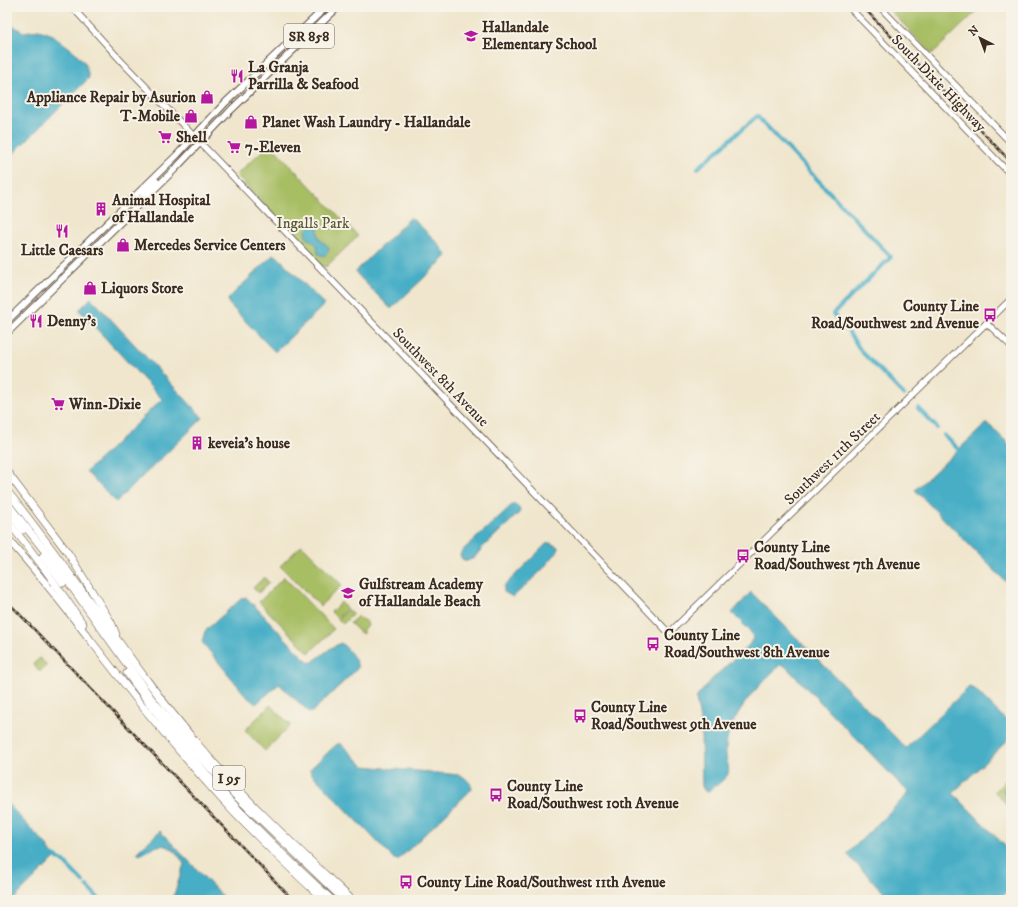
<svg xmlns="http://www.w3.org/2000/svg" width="1018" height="907" font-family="'IM FELL DW Pica',serif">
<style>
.green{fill:#a7be63;stroke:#717440}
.water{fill:#47aec6;stroke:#416c72}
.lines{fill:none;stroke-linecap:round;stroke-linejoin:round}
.canal{stroke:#47aec6;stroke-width:4}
.secondary-casing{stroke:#564638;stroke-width:7}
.primary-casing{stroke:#564638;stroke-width:8}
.highway-casing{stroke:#564638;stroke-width:8}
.secondary{stroke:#fff;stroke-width:5.5}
.primary{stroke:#fff;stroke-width:6}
.highway{stroke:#fff;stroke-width:7}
.rail-casing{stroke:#3b2a1e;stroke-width:2.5}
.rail{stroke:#f7f3e8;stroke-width:1;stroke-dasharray:3;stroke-linecap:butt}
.labels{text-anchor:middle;stroke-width:4;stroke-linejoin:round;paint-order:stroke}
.shield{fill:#f7f3e8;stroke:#73665b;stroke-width:1}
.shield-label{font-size:14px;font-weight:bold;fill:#3b2a1e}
.poi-label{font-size:15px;font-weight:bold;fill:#3b2a1e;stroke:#f7f3e8;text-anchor:start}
.street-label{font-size:15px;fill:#3b2a1e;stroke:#f7f3e8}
.park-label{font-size:15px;fill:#5b5633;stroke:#f7f3e8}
</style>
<rect width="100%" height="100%" fill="#f7f3e8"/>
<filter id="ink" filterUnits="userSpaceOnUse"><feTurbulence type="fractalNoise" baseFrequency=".025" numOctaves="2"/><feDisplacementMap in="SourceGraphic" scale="8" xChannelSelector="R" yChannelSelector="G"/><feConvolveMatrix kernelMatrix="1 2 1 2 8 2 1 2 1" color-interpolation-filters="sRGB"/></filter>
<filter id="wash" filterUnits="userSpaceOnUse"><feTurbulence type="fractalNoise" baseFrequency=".012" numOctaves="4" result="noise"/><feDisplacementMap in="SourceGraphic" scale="16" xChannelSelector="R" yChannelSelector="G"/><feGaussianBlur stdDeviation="0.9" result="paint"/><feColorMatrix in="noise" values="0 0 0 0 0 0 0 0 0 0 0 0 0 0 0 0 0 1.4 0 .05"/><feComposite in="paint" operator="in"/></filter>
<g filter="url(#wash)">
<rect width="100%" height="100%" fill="#f0e6cd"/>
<g class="green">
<path d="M887,7H981L932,54Z"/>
<path d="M270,144L358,236L326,267L322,266L237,176V174Z"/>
<path d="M302,545L342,585L320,606L280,566Z"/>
<path d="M264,577L269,583L258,593L253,588Z"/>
<path d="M284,577L334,629L309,653L259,602Z"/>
<path d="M341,602L347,609L337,618L331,612Z"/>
<path d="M348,610L353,614L343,624L338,619Z"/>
<path d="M358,616L361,619L367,622L368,625L362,630L364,632L362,634L350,623Z"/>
<path d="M40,658L47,665L40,672L33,664Z"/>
<path d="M270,705L291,725L265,751L245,730Z"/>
<path d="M1011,775V809L995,792L996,790Z"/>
</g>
<g class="water">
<path d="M7,21L15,27L23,32L39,30L53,35L75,52L85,63L89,78L7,160Z"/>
<path d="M410,218L413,219L437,242L447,256L392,308H390L356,273V271Z"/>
<path d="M315,223L318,226V233L320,240L327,245L329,248L328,252L324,256L318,254L317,245L306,237C304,230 309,226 315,223Z"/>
<path d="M273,255L277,256L323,303V306L276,351H274L229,304L228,299Z"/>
<path d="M91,298L203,418L116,502L86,472L162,399L79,310Z"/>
<path d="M987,423L1011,446V587L915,490Z"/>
<path d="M513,504C517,504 519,507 520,511L519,513L483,547L474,558L467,561L462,559L460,555L462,551Z"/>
<path d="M547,543H550L558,547V551L541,571L513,597L504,592V586Z"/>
<path d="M751,592L906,748L969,687L975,689L1011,725V737L953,793L1011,852V888L999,900H891L847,854L909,793L785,666L780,665C761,683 742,702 731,727C728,734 725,746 726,754C726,761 732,771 726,777C721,783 713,787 707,792L704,790L702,786L701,726L696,698L711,680L749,645L753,638L750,631L732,613Z"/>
<path d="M246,597L305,659L311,663L331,648L341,643C349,650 356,658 358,668L312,712H309L279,684L256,704L247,697L202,642L205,631L242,598Z"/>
<path d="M337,744H341L364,766L459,775C464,776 472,783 472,789L401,857L398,860L394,859L311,773L310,769Z"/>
<path d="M1011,780V788L1007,795L1011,798V800L1005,798L1003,790Z"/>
<path d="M7,803L47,846L55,858L13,900H7Z"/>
<path d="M160,831L226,900H170L173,898L184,864C170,841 161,841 140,855L137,852Z"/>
</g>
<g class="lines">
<g class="canal">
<path d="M698,168L757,116L812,174"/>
<path d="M814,176L891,257L833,314L846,330"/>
<path d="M849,333L861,351L904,395"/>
<path d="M918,408L937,428"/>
<path d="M944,435L962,453"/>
<path d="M52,855L63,861L83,882"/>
<path d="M87,886L100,900"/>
</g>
</g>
</g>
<g filter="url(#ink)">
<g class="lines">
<g class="secondary-casing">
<g id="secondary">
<path d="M72,7L123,63L214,157L669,633L1011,299"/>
<path d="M849,7L1011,175"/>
<path d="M880,7L1011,143"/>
<path d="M986,324L992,328L1011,346"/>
</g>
</g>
<g class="primary-casing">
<g id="primary">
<path d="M143,198V196L156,181"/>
<path d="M7,321L178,154L225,103L326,7"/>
<path d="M7,333L176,168L231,110L338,7"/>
</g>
</g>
<g class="highway-casing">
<g id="highway">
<path d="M7,472L68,553L111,622L116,634"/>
<path d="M7,491C75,575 131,666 200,747C247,802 300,851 352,900"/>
<path d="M7,503L59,569L151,698L196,752L235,795L344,900"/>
<path d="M7,510L23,530"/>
<path d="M7,521C35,554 59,589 83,624"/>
<path d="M7,538C55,591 97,650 142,706C170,740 198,774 229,807C259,839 292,870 324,900"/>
<path d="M43,556L63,583"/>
<path d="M127,673C157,715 189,755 224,794C258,831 295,866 332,900"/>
</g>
</g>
<use href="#secondary" class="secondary"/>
<use href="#primary" class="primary"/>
<use href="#highway" class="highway"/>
<g class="rail-casing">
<g id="rail">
<path d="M863,7L1011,162"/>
<path d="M7,601L293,900"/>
</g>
</g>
<use href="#rail" class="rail"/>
</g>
</g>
<defs>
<g id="school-bare" transform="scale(1.08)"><path d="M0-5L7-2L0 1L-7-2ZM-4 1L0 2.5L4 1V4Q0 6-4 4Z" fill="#b5179e" stroke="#f7f3e8" stroke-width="2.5" paint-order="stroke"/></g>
<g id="restaurant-bare" transform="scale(1.08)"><path d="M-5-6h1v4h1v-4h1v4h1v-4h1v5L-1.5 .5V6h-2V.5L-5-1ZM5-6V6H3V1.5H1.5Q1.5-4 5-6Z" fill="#b5179e" stroke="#f7f3e8" stroke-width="2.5" paint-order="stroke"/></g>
<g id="shop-bare" transform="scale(1.08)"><path d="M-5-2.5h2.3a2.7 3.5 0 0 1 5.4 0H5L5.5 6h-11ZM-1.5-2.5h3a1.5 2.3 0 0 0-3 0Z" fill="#b5179e" stroke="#f7f3e8" stroke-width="2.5" paint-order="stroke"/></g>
<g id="supermarket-bare" transform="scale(1.08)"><path d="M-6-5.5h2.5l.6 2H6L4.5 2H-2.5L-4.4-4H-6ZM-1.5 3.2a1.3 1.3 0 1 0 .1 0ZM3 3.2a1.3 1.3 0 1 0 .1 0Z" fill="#b5179e" stroke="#f7f3e8" stroke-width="2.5" paint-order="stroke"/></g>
<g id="building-bare" transform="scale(1.08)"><path d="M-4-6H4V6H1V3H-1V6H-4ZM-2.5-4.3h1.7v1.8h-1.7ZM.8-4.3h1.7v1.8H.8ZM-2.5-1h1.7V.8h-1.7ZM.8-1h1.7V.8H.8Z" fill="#b5179e" stroke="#f7f3e8" stroke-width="2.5" paint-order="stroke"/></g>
<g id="bus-bare" transform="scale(1.08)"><path d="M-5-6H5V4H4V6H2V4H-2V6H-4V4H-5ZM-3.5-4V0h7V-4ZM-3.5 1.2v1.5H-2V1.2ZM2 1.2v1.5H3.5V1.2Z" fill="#b5179e" stroke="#f7f3e8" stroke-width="2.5" paint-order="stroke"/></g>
</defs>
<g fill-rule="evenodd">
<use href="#school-bare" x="471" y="36"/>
<use href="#restaurant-bare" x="237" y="76"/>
<use href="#shop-bare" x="207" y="97"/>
<use href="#shop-bare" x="191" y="116"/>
<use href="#shop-bare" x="251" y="122"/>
<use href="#supermarket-bare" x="165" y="137"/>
<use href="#supermarket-bare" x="234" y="147"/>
<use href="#building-bare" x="101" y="209"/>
<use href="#restaurant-bare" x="62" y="231"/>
<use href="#shop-bare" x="123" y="245"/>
<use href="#shop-bare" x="90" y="288"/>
<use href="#bus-bare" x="990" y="315"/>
<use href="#restaurant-bare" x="36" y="321"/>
<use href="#supermarket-bare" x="58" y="404"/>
<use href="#building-bare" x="197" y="443"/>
<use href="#bus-bare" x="743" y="556"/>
<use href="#school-bare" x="348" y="593"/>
<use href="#bus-bare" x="653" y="644"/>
<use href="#bus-bare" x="580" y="716"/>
<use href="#bus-bare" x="496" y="795"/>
<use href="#bus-bare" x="406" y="882"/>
</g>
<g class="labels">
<g class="shield">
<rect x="284" y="24" width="50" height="24" rx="3"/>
<rect x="213" y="766" width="32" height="24" rx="3"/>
</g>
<g class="shield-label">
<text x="309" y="41">SR 858</text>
<text x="229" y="783">I 95</text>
</g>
<g class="poi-label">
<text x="482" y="32">Hallandale<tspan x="482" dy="17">Elementary School</tspan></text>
<text x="248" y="72">La Granja<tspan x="248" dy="17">Parrilla &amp; Seafood</tspan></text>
<text x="196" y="102" text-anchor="end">Appliance Repair by Asurion</text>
<text x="180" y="121" text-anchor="end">T-Mobile</text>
<text x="262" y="127">Planet Wash Laundry - Hallandale</text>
<text x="176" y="142">Shell</text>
<text x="245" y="152">7-Eleven</text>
<text x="112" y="205">Animal Hospital<tspan x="112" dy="17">of Hallandale</tspan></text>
<text x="134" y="250">Mercedes Service Centers</text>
<text x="62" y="255" text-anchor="middle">Little Caesars</text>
<text x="101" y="293">Liquors Store</text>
<text x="979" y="311" text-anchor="end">County Line<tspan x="979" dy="17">Road/Southwest 2nd Avenue</tspan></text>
<text x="47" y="326">Denny's</text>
<text x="69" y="409">Winn-Dixie</text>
<text x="208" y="448">keveia's house</text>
<text x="754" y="552">County Line<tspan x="754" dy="17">Road/Southwest 7th Avenue</tspan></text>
<text x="359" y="589">Gulfstream Academy<tspan x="359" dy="17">of Hallandale Beach</tspan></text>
<text x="664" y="640">County Line<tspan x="664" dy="17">Road/Southwest 8th Avenue</tspan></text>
<text x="591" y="712">County Line<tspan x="591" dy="17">Road/Southwest 9th Avenue</tspan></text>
<text x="507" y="791">County Line<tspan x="507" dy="17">Road/Southwest 10th Avenue</tspan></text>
<text x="417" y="887">County Line Road/Southwest 11th Avenue</text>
</g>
<g class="street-label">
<text transform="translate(939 83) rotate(46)" y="5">South Dixie Highway</text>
<text transform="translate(441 377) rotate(46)" y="5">Southwest 8th Avenue</text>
<text transform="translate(832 458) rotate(-44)" y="5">Southwest 11th Street</text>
</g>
<g class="park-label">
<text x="313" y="228">Ingalls Park</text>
</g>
</g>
<rect width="1018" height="907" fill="none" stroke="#f7f3e8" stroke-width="24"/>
<g transform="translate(980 38) rotate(318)" stroke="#f7f3e8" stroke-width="3" paint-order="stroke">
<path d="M0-3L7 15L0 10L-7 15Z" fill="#3b2a1e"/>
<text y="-6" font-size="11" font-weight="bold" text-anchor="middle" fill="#3b2a1e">N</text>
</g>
</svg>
